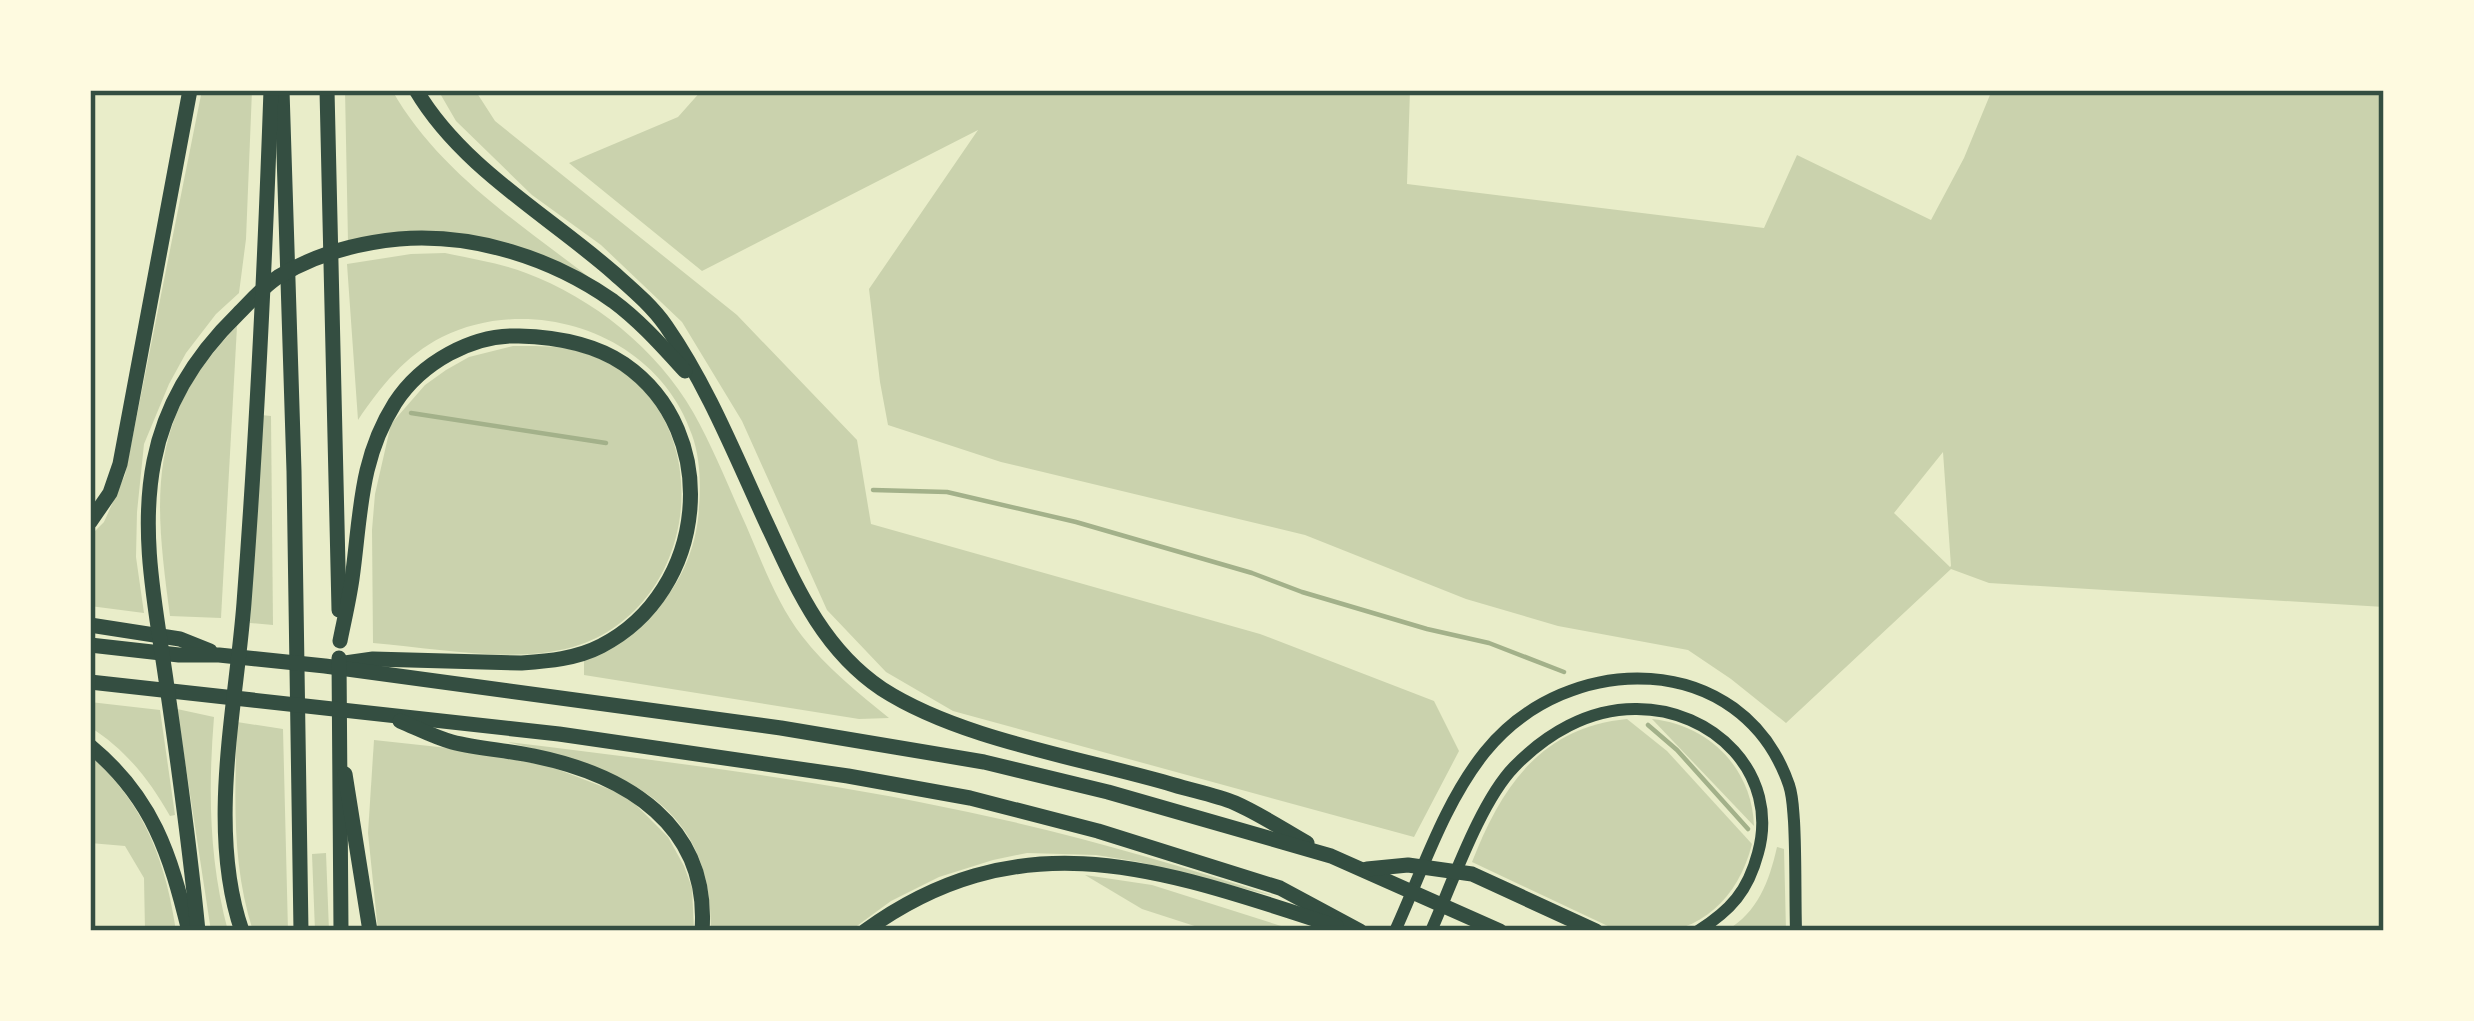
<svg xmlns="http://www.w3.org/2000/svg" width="2474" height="1021" font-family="Mulish,sans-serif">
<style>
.green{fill:#cad2ad;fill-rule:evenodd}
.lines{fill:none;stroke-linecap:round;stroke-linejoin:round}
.stream{stroke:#a3b18a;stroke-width:4.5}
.tertiary{stroke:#344e41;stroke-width:12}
.trunk{stroke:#344e41;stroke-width:15}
.neatline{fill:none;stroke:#344e41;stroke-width:4.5}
</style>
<rect width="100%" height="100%" fill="#e9edc9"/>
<g class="green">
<path d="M202,90H252L246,239L239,293L216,314L186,353L169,384L144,444L137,512L136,557L144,613L90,606V536L104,522L125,475Z"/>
<path d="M345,90H392C438,172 522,225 594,281L474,237L348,242Z"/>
<path d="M438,90H475L495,121L737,315L857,440L871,524L1260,634L1434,701L1459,751L1414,837L953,711L886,672L827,610L742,421L682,322L601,245L532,195L456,121Z"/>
<path d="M702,90H1410L1407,184L1764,228L1797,155L1931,220L1964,158L1992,90H2384V607L1989,583L1951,569L1786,723L1731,679L1688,650L1558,626L1466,599L1305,535L1001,462L888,425L880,382L869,289L978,130L702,271L569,163L678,117ZM1943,452L1951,566L1950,567L1894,513Z"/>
<path d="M445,253C472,259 500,263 526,273C593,298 657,349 693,412C711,444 725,478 740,512C759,553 774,600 802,636C826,667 858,693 889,718L859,719L584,675V659C604,647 629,636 646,620C678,591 697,550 699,507C701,484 700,457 692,435C658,334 534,292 442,337C406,355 380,387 358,420L347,264L411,254Z"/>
<path d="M237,326L221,618L170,616C154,497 146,419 237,326Z"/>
<path d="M513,346C534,346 556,345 577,351C722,389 712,606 573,647C512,664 436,648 373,643L372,530L375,494L391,424L425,385L446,370L469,357Z"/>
<path d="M261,415L271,416L273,625L250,623Z"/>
<path d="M90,702L160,710L175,815L170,816C149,779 126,750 90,727Z"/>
<path d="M177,709L214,717C208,791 209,860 228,931H211Z"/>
<path d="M1627,719L1667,751L1752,844C1735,912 1680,948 1610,927L1472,862C1501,787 1541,727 1627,719Z"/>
<path d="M1652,719C1709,725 1752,768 1754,826Z"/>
<path d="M237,722L283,729L288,931H253C231,863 235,793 237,722Z"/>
<path d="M374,740L457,749L549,766L627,796L668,837L684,866L692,888L694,931H378L368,833Z"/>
<path d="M507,742C661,761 816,779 968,812C1073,834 1176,864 1277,897L1139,862L1096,855L1027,853L993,860L939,877L891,901L850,931H711C712,797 617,769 507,742Z"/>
<path d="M90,756C144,802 166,862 176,931H145L144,878L125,846L90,843Z"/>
<path d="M1777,847L1784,849L1786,931H1726C1758,912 1769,882 1777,847Z"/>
<path d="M326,853L329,931H315L312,854Z"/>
<path d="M1085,875L1152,885L1297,931H1210L1142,909Z"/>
</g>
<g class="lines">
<g class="stream">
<path d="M411,413L606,443"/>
<path d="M873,490L947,492L1076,522L1252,573L1302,592L1427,629L1489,643L1564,672"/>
<path d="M1648,725L1677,750L1748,829"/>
</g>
<g class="tertiary">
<path d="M1395,931C1422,872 1444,803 1485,752C1568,649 1742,649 1789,785C1793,797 1793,810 1794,821C1796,858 1795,894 1796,931"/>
<path d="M1431,931C1452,884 1480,802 1514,767C1546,734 1588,709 1635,709C1713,708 1780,774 1758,853C1748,891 1731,910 1698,931"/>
</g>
<g class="trunk">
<path d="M282,90L294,471L301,931"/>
<path d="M327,90L339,610"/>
<path d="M416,90C462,168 548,215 615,274C633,290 652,306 666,326C707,385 735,455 765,520C795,584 821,648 882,689C961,740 1083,758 1174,785C1194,791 1216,795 1235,803C1260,814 1284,830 1307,843"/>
<path d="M90,522L110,493L120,464L190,90"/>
<path d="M90,625L180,639L210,651"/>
<path d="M340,641C344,621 349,600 352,579C361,515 359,460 395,403C421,363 472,334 519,336C555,337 593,343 624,364C724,433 707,592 601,646C576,659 548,661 521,663L373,659L345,663"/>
<path d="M90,645L179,655H219L325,666L781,728L984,762L1108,792L1331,856L1500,931"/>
<path d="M339,658L341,931"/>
<path d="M90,682L559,734L848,776L970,798L1098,831L1280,888L1360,931"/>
<path d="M400,721C417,728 434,737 452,742C478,749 507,750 534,756C626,775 710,825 702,931"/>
<path d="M90,746C153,798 170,854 189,931"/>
<path d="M345,774L370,931"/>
<path d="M1367,869L1408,865L1472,874L1596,931"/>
<path d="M198,931C190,849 179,769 167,687C157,614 139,536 154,461C165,404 197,354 238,314C251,301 264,286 278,277C314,255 357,243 399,239C474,233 552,258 613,301C640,321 662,346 685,371"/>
<path d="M242,931C207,830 236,707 244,603C257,432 265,261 271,90"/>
<path d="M865,931C1025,815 1167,872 1336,926"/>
</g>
</g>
<rect width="2474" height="1021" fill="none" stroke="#fefae0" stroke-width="186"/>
<rect x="93" y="93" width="2288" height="835" class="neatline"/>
</svg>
